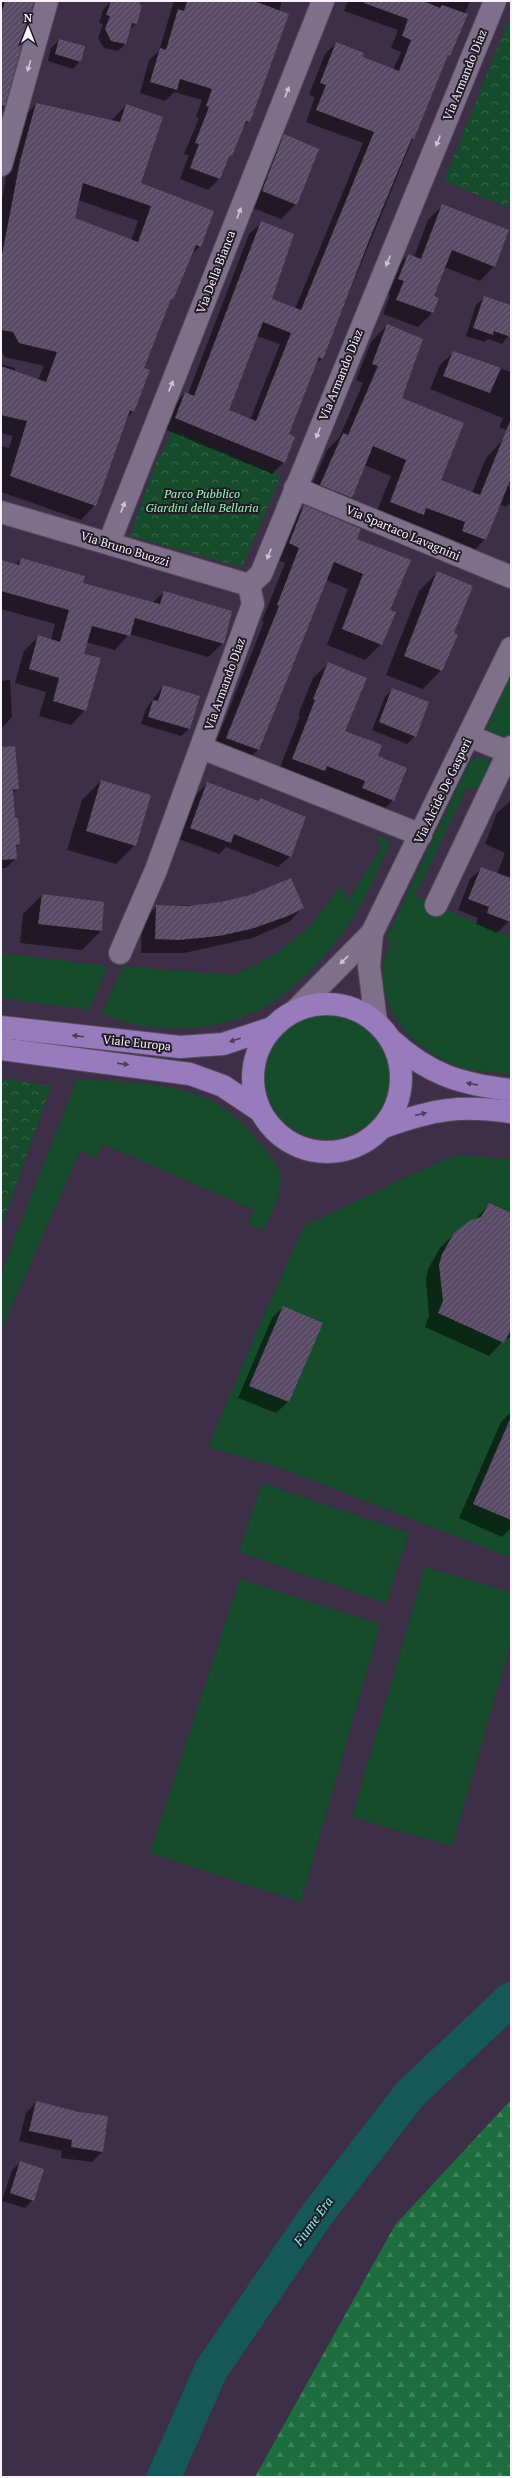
<svg xmlns="http://www.w3.org/2000/svg" width="512" height="2478" font-family="'PT Serif',serif">
<style>
.green{fill:#164c2c}
.forest{fill:url(#forest-firs)}
.park{fill:url(#park-crowns)}
.shadow{fill:#0007;fill-rule:evenodd}
.lines{fill:none;stroke-linecap:round;stroke-linejoin:round}
.river{stroke:#165859;stroke-width:34}
.building{fill:url(#building-hatch);fill-rule:evenodd}
.minor-casing{stroke:#564c5e;stroke-width:24}
.major-casing{stroke:#564c5e;stroke-width:24}
.minor{stroke:#7e708b;stroke-width:22}
.major{stroke:#987bbd;stroke-width:22}
.oneway{fill:#cdc4d6}
.oneway2{fill:#4a3c5a}
.labels{text-anchor:middle;stroke-width:4;stroke-linejoin:round;paint-order:stroke}
.street-label{font-size:12px;fill:#f8f2fe;stroke:#201a25}
.park-label{font-size:12px;font-style:italic;fill:#97feb9;stroke:#201a25}
.water-label{font-size:13px;font-style:italic;fill:#81f9fb;stroke:#201a25}
</style>
<defs>
<pattern id="forest-firs" width="22" height="20" patternUnits="userSpaceOnUse"><rect width="22" height="20" fill="#1d6d3f"/><path d="M5 1l3.5 6h-7zM16 11l3.5 6h-7z" fill="#3f825c"/></pattern>
<pattern id="park-crowns" width="20" height="18" patternUnits="userSpaceOnUse"><rect width="20" height="18" fill="#164c2c"/><path d="M2 6a3 3 0 1 1 6 0M12 15a3 3 0 1 1 6 0" fill="none" stroke="#39664c"/></pattern>
<pattern id="building-hatch" width="6" height="6" patternUnits="userSpaceOnUse"><rect width="6" height="6" fill="#594b65"/><path d="M-1 1l2-2M0 6l6-6M5 7l2-2" fill="none" stroke="#72657c"/></pattern>
</defs>
<rect width="100%" height="100%" fill="#3c2f47"/>
<g class="green">
<path d="M511,676V730L506,740L486,729Z"/>
<path d="M477,757L486,759L491,766L481,787L466,789L415,896L511,937V1074C493,1072 474,1072 457,1066C414,1051 376,1008 384,961C385,954 390,948 391,941L386,939L469,763Z"/>
<path d="M374,834L391,842C379,865 370,892 356,913C335,947 303,984 268,1005C220,1033 153,1036 102,1014L123,966L232,975L252,967L282,949L310,926L341,886L348,901L382,847Z"/>
<path d="M1,953L108,966L89,1010L1,998Z"/>
<circle cx="327" cy="1076" r="63"/>
<path d="M77,1079C129,1083 192,1080 234,1116C243,1123 250,1132 257,1140C268,1152 280,1164 281,1181C281,1197 270,1216 264,1230L248,1224L254,1210L103,1144L97,1157L80,1151L1,1331V1274Z"/>
<path d="M461,1155L511,1159V1558L284,1469L208,1447L260,1324L304,1226L443,1160Z"/>
<path d="M262,1483L409,1533L386,1603L239,1552Z"/>
<path d="M425,1567L511,1592V1642L452,1846L352,1817Z"/>
<path d="M240,1579L380,1624L301,1902L150,1853Z"/>
</g>
<path class="forest" d="M511,2100V2477H255L395,2225Z"/>
<g class="park">
<path d="M507,24L511,26V195L506,207L444,181Z"/>
<path d="M172,430L281,476L242,567L130,536L158,457H161Z"/>
<path d="M1,1078L51,1086L1,1228Z"/>
</g>
<g class="shadow">
<path d="M1,1H34L1,114Z"/>
<path d="M111,1H139L136,23L129,30L126,43L118,51L104,48L98,38L103,24L99,23L103,10Z"/>
<path d="M174,1H282L249,121L242,128L219,179L208,190L180,179L189,155L184,154L199,118L196,117L202,100L174,92L165,101L140,93L149,60L159,51Z"/>
<path d="M348,1H470L322,358L316,364L288,435L284,462L272,474L164,429L174,405L185,393L188,394L249,234L261,223L271,300L295,309L363,143L306,122L315,97L309,95L325,54L336,43L362,58L393,70L401,52L391,48L398,30L344,11ZM257,336L280,344L250,420L228,411Z"/>
<path d="M59,40L80,61L73,69L48,61L51,48Z"/>
<path d="M36,104L111,121L126,105L139,183L200,246L189,257L172,299L168,303L142,368L133,411L126,419L95,505L81,520L1,492V446L9,448L13,436L1,433V364L15,368L14,372L38,380L44,366L5,357L1,351V205L6,177L22,118ZM78,200L138,221L131,240L74,218Z"/>
<path d="M284,136L296,204L281,219L248,206L270,150Z"/>
<path d="M442,206L494,266L480,281L444,267L433,296L438,298L432,313L418,327L383,314L390,295L384,293L393,269L408,255L414,257L428,220Z"/>
<path d="M484,298L511,305V332L502,344L488,339L484,342L466,336L476,305Z"/>
<path d="M387,325L401,399L439,480L472,493L486,458L502,441L511,445V485L504,482L503,484L511,487V502L506,507L499,504L485,539L469,556L446,547L449,538L412,525L374,518L391,476L364,465L352,498L335,514L305,501L327,450L339,438L363,383L356,380L371,342Z"/>
<path d="M454,352L511,372V432L499,427L503,418L430,389L440,365Z"/>
<path d="M304,506L356,539L389,611L381,644L365,660L327,645L348,589L326,580L258,750L242,765L211,754L264,622L262,621L285,563L274,559L289,522Z"/>
<path d="M21,559L82,584L152,603L164,592L223,643L208,657L129,634L115,650L86,642L83,654L85,710L71,725L39,716L46,692L15,683L24,651L38,637L51,640L55,624L1,609V561L15,565Z"/>
<path d="M438,572L453,634L441,670L423,689L386,675L419,591Z"/>
<path d="M329,663L344,731L376,757L393,800L377,816L277,775L300,716L298,715L313,678Z"/>
<path d="M10,680L12,717L1,729V681Z"/>
<path d="M163,686L189,729L181,736L141,724L146,709Z"/>
<path d="M393,689L415,736L407,744L372,730L385,697Z"/>
<path d="M1,748L18,788L12,794L14,819L19,844L15,848L16,858L6,868H1Z"/>
<path d="M101,781L135,845L116,864L67,850L82,800Z"/>
<path d="M207,783L290,856L278,867L226,847L219,854L179,839L196,795Z"/>
<path d="M509,802L511,803V915L509,921L497,933L476,924L478,918L458,910L470,879L482,868L497,874L505,853L485,844L497,813Z"/>
<path d="M42,895L101,931L82,950L20,943L23,914Z"/>
<path d="M207,905L303,907L289,922L252,938L184,953H141L142,920L157,906Z"/>
<path d="M489,1204L511,1214V1337L504,1340L489,1356L425,1327L429,1316L426,1280L428,1269L440,1248L455,1233L474,1221Z"/>
<path d="M283,1307L322,1323L288,1402L276,1413L238,1398L272,1318Z"/>
<path d="M511,1412V1528L502,1537L459,1518L501,1422Z"/>
<path d="M36,2102L102,2152L92,2162L61,2158L62,2151L19,2141L26,2113Z"/>
<path d="M20,2163L33,2200L25,2208L2,2201L12,2170Z"/>
</g>
<g class="lines">
<path class="river" d="M164,2477L211,2370L318,2213L410,2094L511,1999"/>
</g>
<g class="building">
<path d="M5,1H34L5,106L1,105V15Z"/>
<path d="M111,1H141L139,5H142L137,24L132,23L126,44L111,41L105,29L110,16L106,15Z"/>
<path d="M187,1H254L289,14L250,122L246,121L232,156L230,155L220,179L190,168L199,144L195,143L209,107L206,106L212,89L180,79L177,90L150,82L160,48L166,50L178,9L184,11Z"/>
<path d="M364,1H423L440,8L442,5L468,14L450,56L448,55L414,139L412,138L370,238L323,359L319,357L289,434L295,437L285,463L175,418L185,392L194,396L261,221L294,234L272,299L301,310L374,132L316,110L326,85L320,83L336,42L364,53L363,57L399,71L411,40L402,36L408,19L364,3ZM263,322L291,333L256,421L229,410Z"/>
<path d="M59,39L85,46L81,62L55,54Z"/>
<path d="M36,103L120,122L126,104L163,117L141,183L214,211L201,247L196,245L173,300L171,299L144,368L150,370L134,412L130,410L96,506L10,476L27,421L1,415V366L46,382L57,352L19,343L13,332L1,330V260L20,161ZM83,183L151,206L138,242L75,218Z"/>
<path d="M284,134L319,149L297,205L262,191Z"/>
<path d="M442,204L509,230L495,267L452,250L434,296L439,298L433,313L396,300L404,281L398,279L408,254L421,259Z"/>
<path d="M484,296L511,305V337L494,331L493,335L473,328Z"/>
<path d="M387,324L423,339L402,398L464,423L441,480L480,495L511,419V478L486,540L462,531L465,522L426,508L424,515L390,502L406,460L373,446L352,498L320,485L343,433L348,435L378,366L372,364Z"/>
<path d="M453,351L501,368L490,393L443,376Z"/>
<path d="M304,505L361,529L357,539L411,560L390,610L396,612L382,645L342,629L363,574L334,562L259,750L226,738L279,606L277,605L299,548L289,543Z"/>
<path d="M21,558L85,576L83,583L160,604L164,591L232,611L224,644L135,618L130,636L92,626L84,654L101,658L86,711L53,701L59,678L29,669L38,635L60,642L69,610L1,591V560L19,565Z"/>
<path d="M437,571L473,586L454,633L458,635L442,671L404,656Z"/>
<path d="M328,662L367,678L345,731L382,745L378,756L407,768L394,801L362,788L365,781L327,766L325,771L292,759L315,700L313,699Z"/>
<path d="M163,685L200,696L190,729L148,717L153,700L158,701Z"/>
<path d="M392,688L429,702L416,737L379,722Z"/>
<path d="M15,746L19,789L1,791L13,790L15,818H18L20,844L16,845L17,859L1,860V747Z"/>
<path d="M101,780L151,795L136,846L86,831Z"/>
<path d="M207,782L259,801L260,798L306,817L291,857L234,834L231,843L190,828Z"/>
<path d="M481,867L511,878V922L487,913L489,907L468,899Z"/>
<path d="M291,878L304,908L288,916L251,929L219,936L179,940L155,939L156,905L188,906L221,902L250,895Z"/>
<path d="M42,894L104,902L102,931L38,924Z"/>
<path d="M489,1203L511,1213V1329L504,1343L438,1313L443,1301L439,1265L442,1254L454,1233L469,1221L481,1217Z"/>
<path d="M283,1306L323,1323L289,1402L249,1386Z"/>
<path d="M511,1417V1520L473,1504Z"/>
<path d="M36,2101L79,2112L108,2116L103,2152L71,2147L72,2140L29,2131Z"/>
<path d="M20,2161L44,2169L34,2201L10,2193Z"/>
</g>
<g class="lines">
<g class="minor-casing">
<g id="minor">
<path d="M1,165L47,1"/>
<path d="M295,488L511,577"/>
<path d="M1,512L249,585"/>
<path d="M109,543L323,1"/>
<path d="M249,585L261,574L495,1"/>
<path d="M469,736L511,753"/>
<path d="M202,748L421,835"/>
<path d="M436,905L511,747"/>
<path d="M372,933L369,966L376,1022"/>
<path d="M120,953L156,870L253,604L249,585"/>
<path d="M295,1011L372,933L511,648"/>
</g>
</g>
<g class="major-casing">
<g id="major">
<circle cx="327" cy="1078" r="74"/>
<path d="M1,1027L180,1047L223,1044L272,1028"/>
<path d="M391,1040C430,1075 460,1084 511,1090"/>
<path d="M1,1049L190,1074L223,1086L259,1110"/>
<path d="M384,1127C434,1109 459,1105 511,1112"/>
</g>
</g>
<use href="#minor" class="minor"/>
<use href="#major" class="major"/>
</g>
<defs><path id="oneway-solid" d="M-6-.8H1V-3.2L6.5 0L1 3.2V.8H-6Z"/></defs>
<g class="oneway">
<use href="#oneway-solid" transform="translate(29 66) rotate(106)"/>
<use href="#oneway-solid" transform="translate(287 92) rotate(-69)"/>
<use href="#oneway-solid" transform="translate(438 141) rotate(112)"/>
<use href="#oneway-solid" transform="translate(239 213) rotate(-69)"/>
<use href="#oneway-solid" transform="translate(388 261) rotate(113)"/>
<use href="#oneway-solid" transform="translate(171 386) rotate(-68)"/>
<use href="#oneway-solid" transform="translate(318 433) rotate(112)"/>
<use href="#oneway-solid" transform="translate(123 507) rotate(-69)"/>
<use href="#oneway-solid" transform="translate(269 554) rotate(112)"/>
<use href="#oneway-solid" transform="translate(344 960) rotate(136)"/>
</g>
<g class="oneway2">
<use href="#oneway-solid" transform="translate(78 1036) rotate(-173)"/>
<use href="#oneway-solid" transform="translate(235 1040) rotate(163)"/>
<use href="#oneway-solid" transform="translate(123 1064) rotate(7)"/>
<use href="#oneway-solid" transform="translate(472 1084) rotate(-169)"/>
<use href="#oneway-solid" transform="translate(421 1114) rotate(-14)"/>
</g>
<g class="labels">
<g class="street-label">
<text transform="translate(465 75) rotate(-68)" y="4">Via Armando Diaz</text>
<text transform="translate(216 272) rotate(-69)" y="4">Via Della Bianca</text>
<text transform="translate(341 375) rotate(-68)" y="4">Via Armando Diaz</text>
<text transform="translate(403 533) rotate(23)" y="4">Via Spartaco Lavagnini</text>
<text transform="translate(125 549) rotate(17)" y="4">Via Bruno Buozzi</text>
<text transform="translate(225 684) rotate(-70)" y="4">Via Armando Diaz</text>
<text transform="translate(443 791) rotate(-64)" y="4">Via Alcide De Gasperi</text>
<text transform="translate(137 1043) rotate(6)" y="4">Viale Europa</text>
</g>
<g class="park-label">
<text x="202" y="498">Parco Pubblico<tspan x="202" dy="14">Giardini della Bellaria</tspan></text>
</g>
<g class="water-label">
<text transform="translate(313 2221) rotate(-54)" y="5">Fiume Era</text>
</g>
</g>
<rect width="512" height="2478" fill="none" stroke="#f8f2fe" stroke-width="4"/>
<g transform="translate(28 28)" stroke="#201a25" stroke-width="3" paint-order="stroke">
<path d="M0-3L7 15L0 10L-7 15Z" fill="#f8f2fe"/>
<text y="-6" font-size="11" font-weight="bold" text-anchor="middle" fill="#f8f2fe">N</text>
</g>
</svg>
